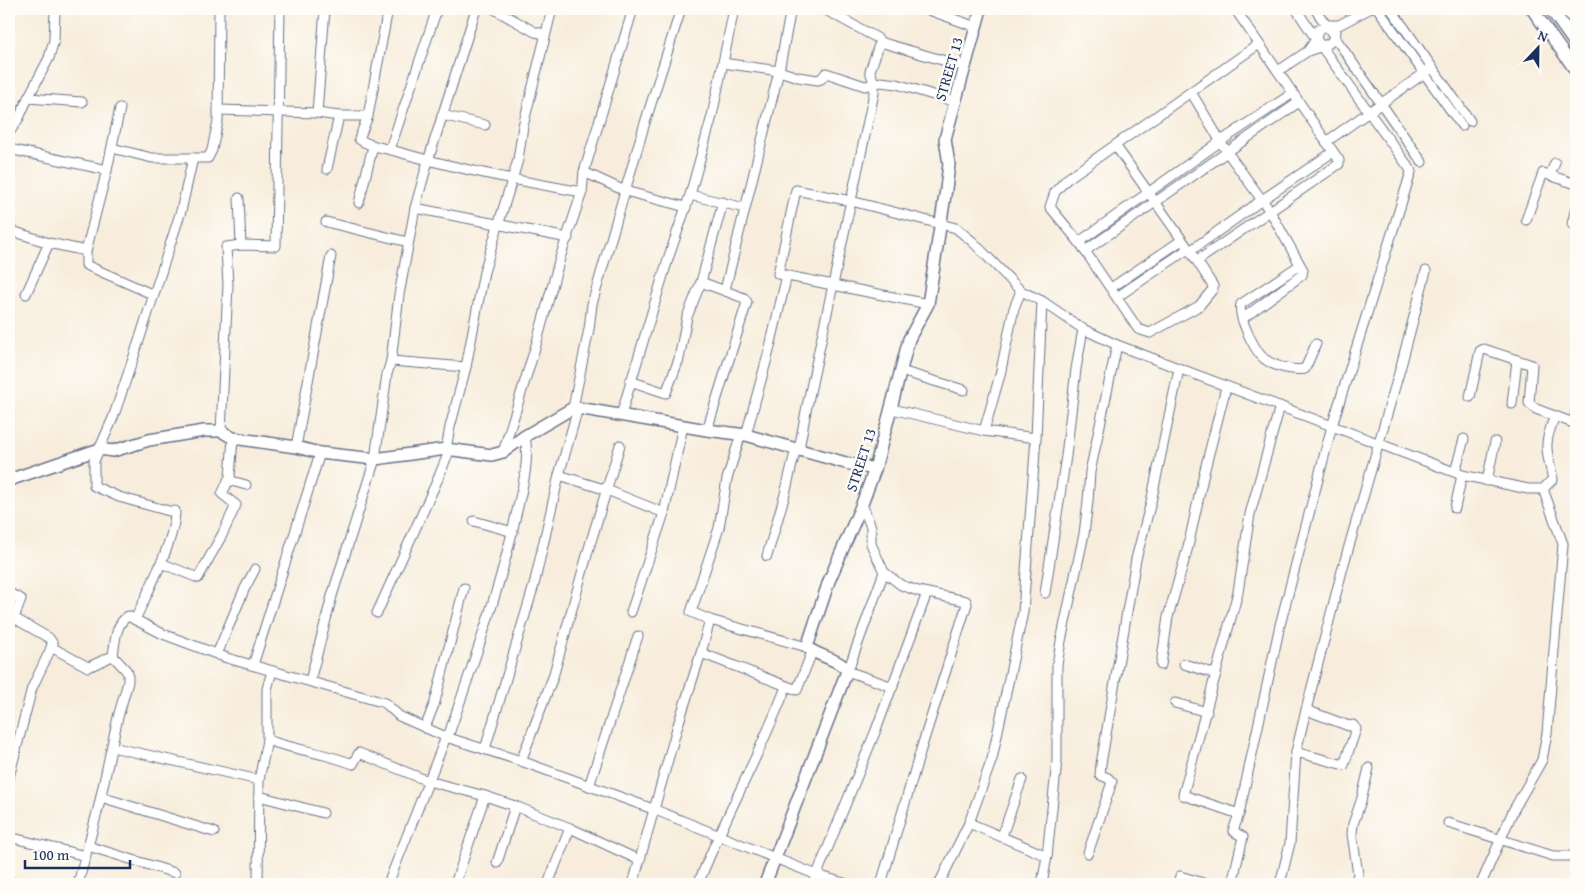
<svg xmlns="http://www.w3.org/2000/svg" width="1585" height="893" font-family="'Gentium Book Plus',serif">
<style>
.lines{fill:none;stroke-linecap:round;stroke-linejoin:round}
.street-casing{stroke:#68728a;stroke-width:11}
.secondary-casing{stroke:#68728a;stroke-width:14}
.primary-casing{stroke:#68728a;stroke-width:15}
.street{stroke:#fff;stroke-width:9}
.secondary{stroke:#fff;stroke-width:11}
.primary{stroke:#fff;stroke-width:12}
.labels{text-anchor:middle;stroke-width:5;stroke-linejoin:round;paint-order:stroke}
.street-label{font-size:15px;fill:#1b2f5e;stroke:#fdfcf7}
</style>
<rect width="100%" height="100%" fill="#fdfcf7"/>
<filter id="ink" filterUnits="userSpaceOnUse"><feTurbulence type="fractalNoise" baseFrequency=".02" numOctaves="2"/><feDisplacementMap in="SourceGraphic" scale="10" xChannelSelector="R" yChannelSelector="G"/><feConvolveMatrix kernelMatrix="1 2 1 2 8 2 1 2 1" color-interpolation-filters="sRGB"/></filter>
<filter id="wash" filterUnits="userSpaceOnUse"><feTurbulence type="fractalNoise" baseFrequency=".0096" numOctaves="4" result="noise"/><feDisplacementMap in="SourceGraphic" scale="20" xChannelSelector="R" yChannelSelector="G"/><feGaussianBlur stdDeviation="1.12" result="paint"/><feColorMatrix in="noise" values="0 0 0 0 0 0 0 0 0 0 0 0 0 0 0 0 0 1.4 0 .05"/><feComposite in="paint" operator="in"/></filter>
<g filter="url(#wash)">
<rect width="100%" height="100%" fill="#f8eddc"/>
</g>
<g filter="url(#ink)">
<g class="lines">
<g class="street-casing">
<g id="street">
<path d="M388,9L368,116L359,139C370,147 382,147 395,151C456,169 519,181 582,192"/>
<path d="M494,9L535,32L545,34"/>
<path d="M824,9L877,38L880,42L966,67"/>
<path d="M929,9V10L976,27"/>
<path d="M1315,9L1422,162"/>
<path d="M1378,9L1462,126"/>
<path d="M1391,9L1470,121"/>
<path d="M1308,51L1316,39L1318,30L1327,25H1339L1369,9"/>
<path d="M723,63L779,71L798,77L818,80L821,79L826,73L865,86L881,82L897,84L956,102"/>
<path d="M1278,71L1308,51L1328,44L1332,41L1336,32"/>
<path d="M1191,92L1227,152L1270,211L1303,270L1302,275L1242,319"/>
<path d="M28,98L82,102"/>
<path d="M120,108L107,170L86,251V265L154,295"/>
<path d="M218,110L317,113L339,116H368"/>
<path d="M317,113L325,9"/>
<path d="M442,115L485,125"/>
<path d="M9,133L19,118L28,98L49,58L54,40L55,9"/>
<path d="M1326,142L1429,70"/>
<path d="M1115,145L1197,261L1213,286V289L1199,306L1150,333L1138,329L1079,242L1050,207L1055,192L1067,179L1259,44"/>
<path d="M112,148L152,158H208L212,150L218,121L219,9"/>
<path d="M9,149L107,170"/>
<path d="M390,149L437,9"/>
<path d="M327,169L339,116"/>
<path d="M584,172L625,191L686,207"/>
<path d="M1550,175L1555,163"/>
<path d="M690,195L745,208"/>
<path d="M239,198L241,245"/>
<path d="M359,203L373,146"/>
<path d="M415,208L568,238"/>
<path d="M1526,220L1543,173L1576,184"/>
<path d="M326,222L408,242"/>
<path d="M1572,224L1576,208"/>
<path d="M9,230L49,243L86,251"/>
<path d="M1079,242L1221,141L1293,93"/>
<path d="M1085,251L1299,102"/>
<path d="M1190,251L1262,200L1333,152"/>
<path d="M1197,261L1339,164V160L1235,9"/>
<path d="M1300,265L1241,304C1237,316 1256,354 1266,360C1276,367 1293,371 1305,369L1316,344"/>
<path d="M701,282L744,298L747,302L707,430"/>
<path d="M1111,288L1182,240"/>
<path d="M725,290L779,71L791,9"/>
<path d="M26,294L49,243"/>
<path d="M1117,297L1188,249"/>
<path d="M928,304L778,274L796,190L851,201L956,228L973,242L1021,291L1042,301L1083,329L1117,345L1462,475L1528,489H1543L1553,479C1546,449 1543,445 1555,416"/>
<path d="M391,361L466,367"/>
<path d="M901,371L964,390"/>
<path d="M630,381L666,393L679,359L687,317L701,282L723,202"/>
<path d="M1470,397L1480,351L1484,349L1532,365L1529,403L1536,409L1576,424"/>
<path d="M1512,404L1517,360"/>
<path d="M573,408L589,329L592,304L644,126L681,9"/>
<path d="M892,409L984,431L1036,438"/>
<path d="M621,415L668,259L690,195L712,116L734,9"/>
<path d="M1574,423L1576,412"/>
<path d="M221,431L228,285L226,247L241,245L276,246L280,9"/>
<path d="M984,431L1000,375L1014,308L1021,291"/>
<path d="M746,435L769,351L787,275"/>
<path d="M296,447L331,256"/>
<path d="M799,449L806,411L874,93V83L870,71L880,42"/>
<path d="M503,452L536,345L560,258L582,192L584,172L633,9"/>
<path d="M1455,472L1464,439"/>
<path d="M559,475L607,490L664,513"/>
<path d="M228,480L246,485"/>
<path d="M1487,481L1495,442"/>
<path d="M862,504L871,527V544L884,572L901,585L918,591L966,601L967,604L922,746L881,884"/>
<path d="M1455,508L1462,475"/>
<path d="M474,521L513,532"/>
<path d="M767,556L785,494L796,448"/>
<path d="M161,563L198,578L222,535L236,505L222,494L230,477L233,438"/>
<path d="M9,593L21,599L14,618L49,638L53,644L32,688L9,777"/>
<path d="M1045,593L1066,456L1076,369L1083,329"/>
<path d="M631,612L664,513L683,426"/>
<path d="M377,613L437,481L448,454L446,449L450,427L466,367L484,272L518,160L523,126L552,9"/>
<path d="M135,620C148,591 175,541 175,511H169L119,497L94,486V461L113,418L134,356L181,211L193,158"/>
<path d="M710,620L691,612L719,528L727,479L741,434"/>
<path d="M51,647L88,667C97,664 104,659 113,656C115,643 115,624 128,616L163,634L227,658L385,703L399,716L446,737L521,761L653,809L817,875L847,884"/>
<path d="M701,653L797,690L812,652"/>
<path d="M217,654L244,590L255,569"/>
<path d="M1184,664L1216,674"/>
<path d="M253,665L320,453"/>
<path d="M1161,665L1168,617L1188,547L1204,473L1226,387"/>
<path d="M845,667L850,665L884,572"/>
<path d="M847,671L893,687"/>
<path d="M310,681L332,596L375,459L387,374L391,361L399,295L415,208L428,161L476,9"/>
<path d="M1175,703L1207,712"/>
<path d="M425,728L435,702L464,588"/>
<path d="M448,737C473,663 500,590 516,515C522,489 530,462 525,436"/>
<path d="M267,740C295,750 325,753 353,764L359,753L428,781L485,796L515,806L570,828L639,860"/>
<path d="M112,747L259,780"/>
<path d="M485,749L534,585L559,475L578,408"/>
<path d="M1296,752L1344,765L1356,729L1353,725L1349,726L1306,710"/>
<path d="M521,761L553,677L589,548L620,445"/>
<path d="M589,786L638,636"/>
<path d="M259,796L323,813"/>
<path d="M101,797L214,832"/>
<path d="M1239,814L1183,795L1238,592L1250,514L1280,406"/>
<path d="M969,823L1047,856"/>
<path d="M1448,823L1553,856H1576"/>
<path d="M1002,836L1022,779"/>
<path d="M9,837L86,856"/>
<path d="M88,846L175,873"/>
<path d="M1088,853L1112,782L1108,778L1100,775L1101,764L1136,559L1151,502L1179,369"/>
<path d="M497,863L515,806"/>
<path d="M9,881L17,884"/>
<path d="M78,884L99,805L118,717L128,682V673L125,669L113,656"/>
<path d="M258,884L259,780L267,740V689L272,671"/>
<path d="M388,884L446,737"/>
<path d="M455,884L485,796"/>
<path d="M548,884L570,828"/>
<path d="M633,884L677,728L701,653L710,620L807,647"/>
<path d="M698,884C725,817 760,754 786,687"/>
<path d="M813,884L876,730L927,593"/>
<path d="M939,884L969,823L992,759L1023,612L1036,438L1042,301"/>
<path d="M1042,884L1047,856L1057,761V665L1061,641L1084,534L1088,501L1090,472L1117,345"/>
<path d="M1178,884L1180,876L1206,884"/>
<path d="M1232,884L1243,837L1233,831L1239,814L1280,625L1332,426L1411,172L1410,169L1316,39L1296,9"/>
<path d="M1280,884L1290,843L1296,752L1306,710L1343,567L1401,366L1426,271"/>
<path d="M1355,884L1358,874L1352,834L1353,824L1361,801L1369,768"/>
<path d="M1481,884L1513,811L1542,760L1547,733L1563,544L1543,489"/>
</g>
</g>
<g class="secondary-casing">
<g id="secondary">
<path d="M1532,9L1576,71"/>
<path d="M9,480L100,449L113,451L149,440L204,431H221L233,438L296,447L320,453L375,459L446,449L492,455L503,452L525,436L573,408H578L707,430L746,435L846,463L875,469"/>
<path d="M765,884L847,671C841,659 818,657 807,647L829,581L862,504L875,469L909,339L928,304L946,189L949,164L945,139L981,9"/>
</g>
</g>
<g class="primary-casing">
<g id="primary">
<path d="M1551,9L1576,44"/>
<path d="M1567,9L1576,21"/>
</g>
</g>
<use href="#street" class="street"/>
<use href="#secondary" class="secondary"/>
<use href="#primary" class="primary"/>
</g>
</g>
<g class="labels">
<g class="street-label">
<text transform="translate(949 69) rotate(-74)" y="5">STREET 13</text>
<text transform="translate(861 460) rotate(-72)" y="5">STREET 13</text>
</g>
</g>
<rect width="1585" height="893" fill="none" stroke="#fdfcf7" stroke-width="30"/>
<g transform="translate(1538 48) rotate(22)" stroke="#fdfcf7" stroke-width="4" paint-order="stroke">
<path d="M0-4L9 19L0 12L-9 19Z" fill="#1b2f5e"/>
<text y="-8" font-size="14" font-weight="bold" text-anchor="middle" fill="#1b2f5e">N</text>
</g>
<path d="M25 860v8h105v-8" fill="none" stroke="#1b2f5e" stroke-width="2.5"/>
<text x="32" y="860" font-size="15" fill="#1b2f5e" stroke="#fdfcf7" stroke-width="4" paint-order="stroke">100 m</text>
</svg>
